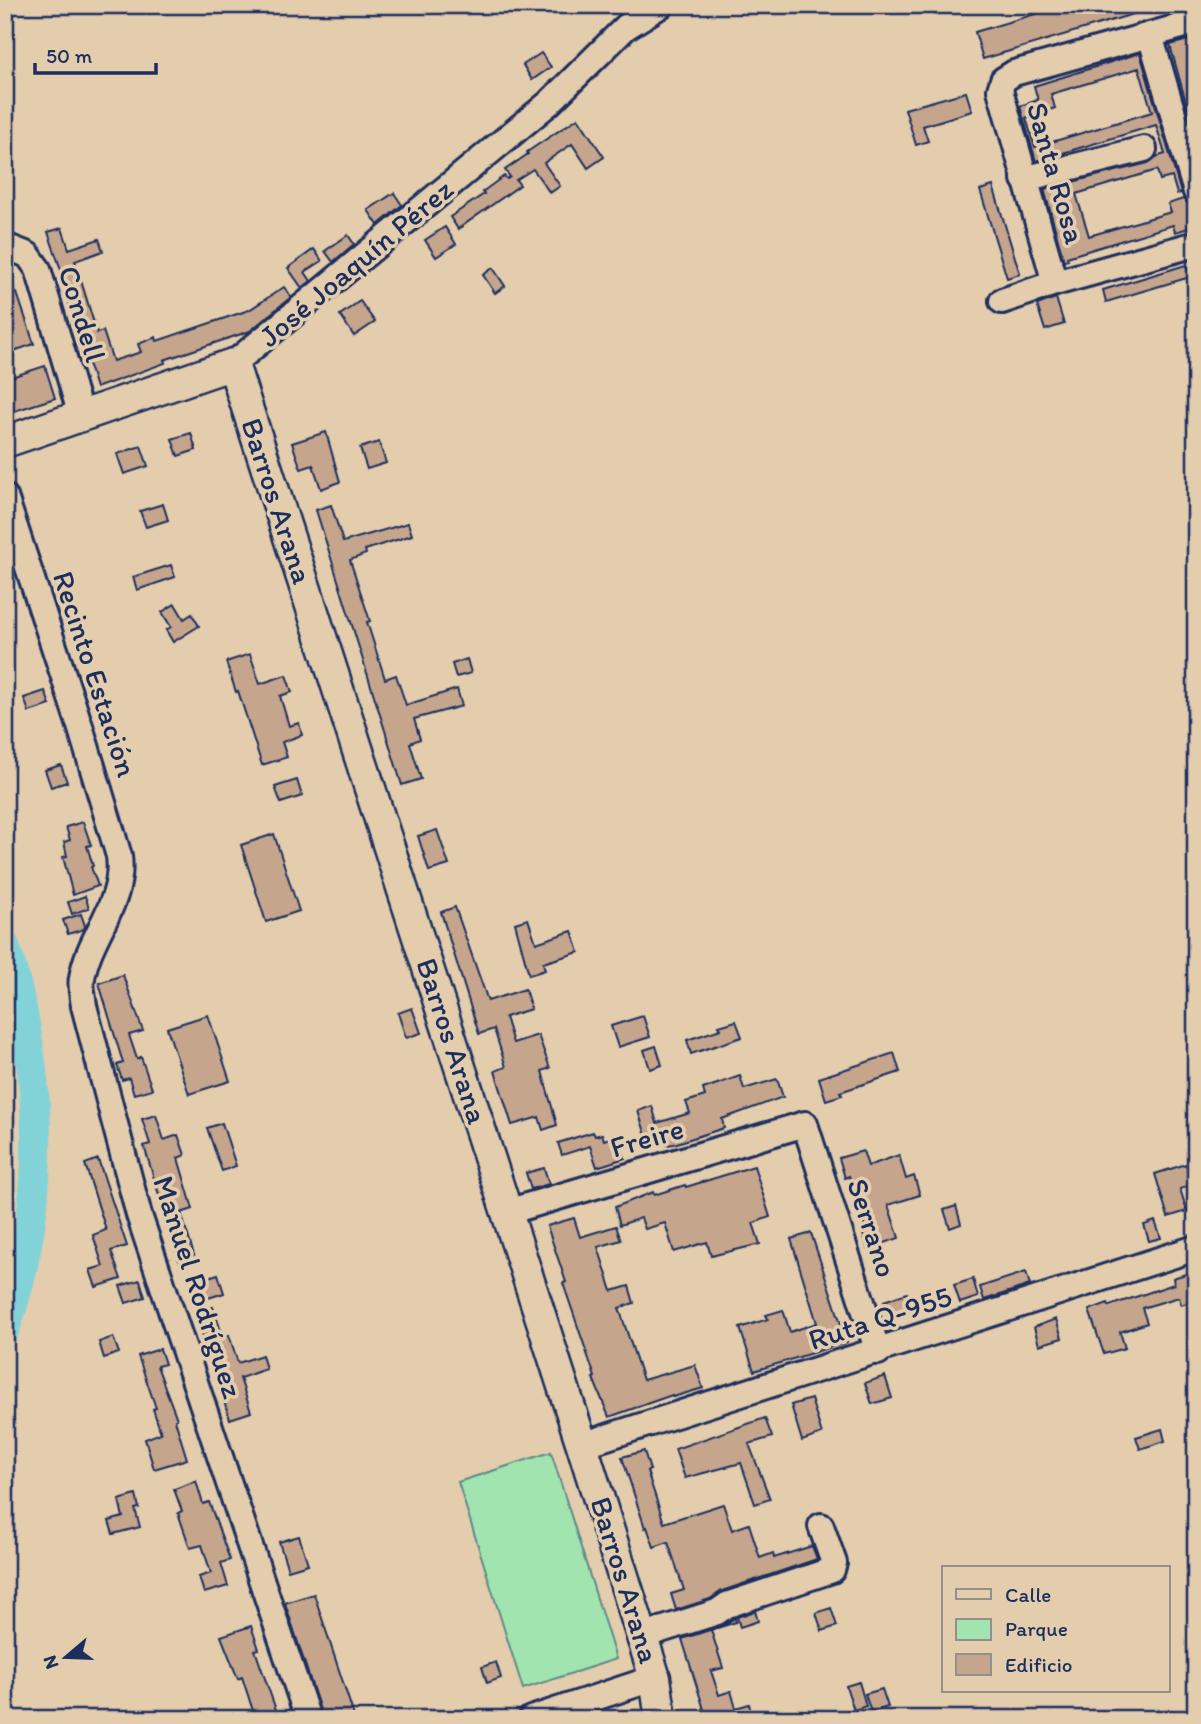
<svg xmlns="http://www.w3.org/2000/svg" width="1201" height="1724" font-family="Itim,sans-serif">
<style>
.green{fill:#a1e4b0;stroke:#5e8a87;stroke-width:2}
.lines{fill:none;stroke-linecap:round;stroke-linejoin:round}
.river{stroke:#82d3d8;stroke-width:30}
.building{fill:#c6a58d;stroke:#1b2f5e;stroke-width:2;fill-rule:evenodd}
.minor-casing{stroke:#1b2f5e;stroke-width:30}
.major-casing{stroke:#1b2f5e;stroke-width:35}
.minor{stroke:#e4cdad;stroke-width:24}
.major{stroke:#e4cdad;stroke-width:30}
.labels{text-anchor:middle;stroke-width:7;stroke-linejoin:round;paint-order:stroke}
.street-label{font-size:30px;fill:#1b2f5e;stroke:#e4cdad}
</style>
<rect width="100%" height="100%" fill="#e4cdad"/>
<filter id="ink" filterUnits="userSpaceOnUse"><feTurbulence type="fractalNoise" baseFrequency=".0143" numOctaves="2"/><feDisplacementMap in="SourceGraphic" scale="14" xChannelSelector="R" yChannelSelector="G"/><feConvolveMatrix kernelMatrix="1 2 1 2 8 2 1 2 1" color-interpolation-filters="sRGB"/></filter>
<g filter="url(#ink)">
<path class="green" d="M551,1452L616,1659L523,1689L458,1482Z"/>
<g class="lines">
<path class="river" d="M5,946C45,1070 48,1205 5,1329"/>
</g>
<g class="building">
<path d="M1065,5H1149L1150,9L983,59L975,32Z"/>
<path d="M1196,38V82L1191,83L1196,99V138L1170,45Z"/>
<path d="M541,53L551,67L532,80L523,65Z"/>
<path d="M1140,53L1181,193L1177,194L1172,177L1160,180L1157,170L1076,194L1089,236L1171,212L1168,204L1183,199L1192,206L1196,226L1175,232L1173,225L1067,257L1068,260L1064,261L1044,189L1148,163L1156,157L1165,154L1156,125L1036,161L1020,106L1038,100L1034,86ZM1139,68L1152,112L1035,147L1026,118L1055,108L1051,94Z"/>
<path d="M966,92L972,111L923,126L928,141L916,145L905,109Z"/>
<path d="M578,118L604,157L588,168L572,144L544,163L560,186L550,193L533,169L516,180L520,185L458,229L450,217L484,194L482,192L504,176L507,179L510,177L505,170L528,154L527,152Z"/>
<path d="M993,186L1020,274L1007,278L980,190Z"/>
<path d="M394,193L402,205L378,225L368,210Z"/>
<path d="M445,227L456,244L436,257L425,240Z"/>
<path d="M62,228L69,249L99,239L103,251L75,261L97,333L103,331L113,361L141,352L138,344L156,337L157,341L249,310L284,287L291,297L250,331L164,360L165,363L96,388L69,303L72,302L48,232Z"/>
<path d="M348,235L354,244L333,262L325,251Z"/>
<path d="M314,249L322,261L305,272L311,281L302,288L288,268Z"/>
<path d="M1186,265L1190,277L1106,302L1103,290Z"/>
<path d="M493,268L505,286L495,293L483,275Z"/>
<path d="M17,293L34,344L5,354V297Z"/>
<path d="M1056,298L1064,324L1045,330L1037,305Z"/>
<path d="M360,301L375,322L354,336L340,315Z"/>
<path d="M45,366L55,398L5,414V379Z"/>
<path d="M326,432L340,482L321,489L313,465L301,469L292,443Z"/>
<path d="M191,433L196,450L178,456L172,439Z"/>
<path d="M379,442L386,463L367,469L360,448Z"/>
<path d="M141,446L148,466L124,474L117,454Z"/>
<path d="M163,504L168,520L146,527L140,511Z"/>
<path d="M331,505L343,542L408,523L412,535L365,550L366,554L350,560L370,621L367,622L385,679L396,675L406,705L457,689L462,706L414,719L420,739L410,743L421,779L402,785L316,510Z"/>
<path d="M171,565L175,577L137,590L133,577Z"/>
<path d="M175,604L184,619L192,614L199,626L173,642L166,630L171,627L162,612Z"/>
<path d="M250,654L260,684L286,675L292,692L280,696L289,726L299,723L302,735L282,742L287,757L262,765L238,691L236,692L226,662Z"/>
<path d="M467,659L471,673L456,677L452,664Z"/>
<path d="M45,691L50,705L29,712L24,698Z"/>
<path d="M61,765L67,782L51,787L45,770Z"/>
<path d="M297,780L302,796L281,803L275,787Z"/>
<path d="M83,822L91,845L87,846L93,866L91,867L98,886L73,895L63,857L67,856L64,842L70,840L66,827Z"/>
<path d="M437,830L449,865L429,871L418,836Z"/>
<path d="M274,834L299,911L266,922L241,845Z"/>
<path d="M85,896L89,908L72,914L68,902Z"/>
<path d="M455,907L488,1001L525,989L531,1009L505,1017L513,1043L538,1035L550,1068L542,1071L557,1125L543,1130L539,1117L512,1125L495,1071L506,1067L494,1029L479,1034L441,912Z"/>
<path d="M81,914L85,926L84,929L68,934L63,920Z"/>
<path d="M528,919L536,943L572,931L579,952L543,963L545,970L529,975L515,923Z"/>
<path d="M123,975L143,1031L129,1035L137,1059L141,1057L152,1089L134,1094L129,1078L122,1080L117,1065L123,1063L99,983Z"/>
<path d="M412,1008L421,1033L406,1038L398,1013Z"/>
<path d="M208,1015L230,1081L189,1094L167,1028Z"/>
<path d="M643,1016L650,1037L618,1047L611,1026Z"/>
<path d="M736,1021L742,1037L691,1054L687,1040L721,1029L719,1026Z"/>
<path d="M656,1046L662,1065L650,1069L644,1050Z"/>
<path d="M894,1053L900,1072L840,1092L842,1095L826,1100L819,1078Z"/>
<path d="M740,1076L744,1089L777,1079L783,1097L722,1119L724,1128L674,1144L667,1145L664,1136L648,1141L638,1111L652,1106L657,1123L690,1113L686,1102L705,1096L703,1089Z"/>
<path d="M156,1115L164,1140L178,1135L185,1155L178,1158L193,1209L181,1213L194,1255L179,1260L144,1146L150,1144L142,1119Z"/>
<path d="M222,1123L236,1166L222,1171L207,1128Z"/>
<path d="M593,1132L595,1136L602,1134L604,1140L617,1136L625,1158L597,1167L590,1146L562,1155L558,1143Z"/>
<path d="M863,1151L868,1166L899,1155L906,1179L914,1176L920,1195L888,1205L899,1238L868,1249L862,1231L866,1230L849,1176L845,1178L839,1158Z"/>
<path d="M98,1159L127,1246L111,1251L121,1279L96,1287L90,1270L103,1266L93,1235L106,1230L85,1164Z"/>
<path d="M1186,1164L1193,1185L1180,1189L1187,1211L1168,1217L1155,1174Z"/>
<path d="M754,1166L770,1217L753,1223L760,1244L711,1256L707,1242L674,1252L665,1223L645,1229L641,1218L620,1225L615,1207L653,1192L654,1195L685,1185L686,1187Z"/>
<path d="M544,1168L549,1184L531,1189L526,1173Z"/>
<path d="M956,1206L961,1224L950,1228L944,1210Z"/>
<path d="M574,1218L580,1237L616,1226L621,1240L598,1247L612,1291L629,1286L634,1303L619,1308L643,1380L695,1365L703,1388L673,1397L672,1395L609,1417L593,1378L595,1377L563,1283L566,1282L547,1226Z"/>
<path d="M1155,1221L1161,1238L1149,1241L1144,1225Z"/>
<path d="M811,1233L847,1342L754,1371L740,1328L768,1319L766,1315L783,1310L790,1332L817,1323L791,1239Z"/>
<path d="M1026,1272L1030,1285L984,1300L980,1287Z"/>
<path d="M1189,1273L1196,1300L1181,1305L1179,1297L1142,1308L1147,1323L1120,1332L1125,1348L1104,1354L1089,1310L1108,1303L1109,1306L1174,1284L1173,1278Z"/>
<path d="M218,1274L224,1293L205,1299L199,1280Z"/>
<path d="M973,1279L978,1297L960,1303L954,1285Z"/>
<path d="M140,1280L145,1297L126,1303L120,1286Z"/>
<path d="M907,1293L913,1311L889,1318L884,1301Z"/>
<path d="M213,1307L223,1337L229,1335L238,1363L262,1355L266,1369L240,1378L251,1412L230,1419L195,1313Z"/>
<path d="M1056,1319L1062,1338L1039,1345L1034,1327Z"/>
<path d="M113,1337L119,1353L104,1358L99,1342Z"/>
<path d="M160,1349L165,1364L157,1366L177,1419L175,1420L187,1459L154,1469L145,1439L161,1433L153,1409L156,1408L138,1356Z"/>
<path d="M885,1376L892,1398L872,1404L865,1383Z"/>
<path d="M811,1399L822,1434L802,1441L791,1405Z"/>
<path d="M765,1418L772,1437L749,1444L770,1499L755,1504L741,1463L685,1478L675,1449Z"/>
<path d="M1162,1429L1165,1441L1140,1449L1136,1437Z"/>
<path d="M644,1451L650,1470L647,1471L664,1523L723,1504L732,1530L749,1524L760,1558L773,1553L774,1558L812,1546L817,1559L722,1591L710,1599L676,1610L671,1594L684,1590L668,1542L654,1547L647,1527L645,1528L622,1457Z"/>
<path d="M196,1481L203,1504L209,1502L230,1560L221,1563L228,1586L204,1593L199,1577L211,1573L202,1545L190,1548L178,1513L182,1511L174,1489Z"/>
<path d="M136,1495L139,1508L135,1509L140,1527L113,1534L109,1521L123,1517L119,1500Z"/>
<path d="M299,1536L308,1564L288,1570L279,1542Z"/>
<path d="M314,1594L355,1719H323L285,1603Z"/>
<path d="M831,1608L837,1626L822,1631L816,1613Z"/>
<path d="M755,1611L758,1621L740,1627L737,1617Z"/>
<path d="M735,1618L736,1622L711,1630L723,1668L711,1671L719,1695L731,1691L736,1708L749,1704L753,1719H707L682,1639L722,1626Z"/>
<path d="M251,1626L259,1649L255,1650L276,1710L255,1717L242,1677L238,1679L221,1636Z"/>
<path d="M496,1662L501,1678L487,1683L482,1667Z"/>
<path d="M859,1682L866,1706L854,1710L846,1686Z"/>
<path d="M882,1689L888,1707L871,1712L865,1694Z"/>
</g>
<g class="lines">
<g class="minor-casing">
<g id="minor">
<path d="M1150,35L1196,192"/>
<path d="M1024,179L1144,149"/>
<path d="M5,246L28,255L38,269L81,416"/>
<path d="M1055,283L1000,90L1003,80L1014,73L1196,22"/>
<path d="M1002,301L1055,283L1196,244"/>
<path d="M233,364L549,103L626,27L661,5"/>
<path d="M5,497L80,726L119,856C125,904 89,934 82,978C80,986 83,997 84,1006L139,1215L308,1719"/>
<path d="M507,1212L805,1124L878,1352"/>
<path d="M582,1445L1196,1248"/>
<path d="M642,1636L717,1612L727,1605L832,1570L834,1563L821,1526"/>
<path d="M531,1719L655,1678"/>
</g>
</g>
<g class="major-casing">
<path id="major" d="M5,442L233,364L582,1445L655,1678L661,1719"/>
</g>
<use href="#minor" class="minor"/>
<use href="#major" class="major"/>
</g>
</g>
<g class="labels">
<g class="street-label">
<text transform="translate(1056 173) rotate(74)" y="10">Santa Rosa</text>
<text transform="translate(356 263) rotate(-40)" y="10">José Joaquín Pérez</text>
<text transform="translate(82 314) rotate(73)" y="10">Condell</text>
<text transform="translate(277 501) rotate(72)" y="10">Barros Arana</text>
<text transform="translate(95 674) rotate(72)" y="10">Recinto Estación</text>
<text transform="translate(452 1041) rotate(72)" y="10">Barros Arana</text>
<text transform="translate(647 1138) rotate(-16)" y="10">Freire</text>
<text transform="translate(872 1228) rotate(72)" y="10">Serrano</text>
<text transform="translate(198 1287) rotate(72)" y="10">Manuel Rodríguez</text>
<text transform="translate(880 1318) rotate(-18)" y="10">Ruta Q-955</text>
<text transform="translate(625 1580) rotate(73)" y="10">Barros Arana</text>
</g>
</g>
<rect width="1201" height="1724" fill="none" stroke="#e4cdad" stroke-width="28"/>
<rect x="14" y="14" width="1173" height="1696" fill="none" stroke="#1b2f5e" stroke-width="2.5" filter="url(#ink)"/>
<rect x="942" y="1566" width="228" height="126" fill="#e4cdad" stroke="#948e8d" stroke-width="2"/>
<rect x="956" y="1589" width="35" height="10" fill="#e4cdad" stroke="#948e8d" stroke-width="2"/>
<text x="1005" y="1602" font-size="21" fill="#1b2f5e">Calle</text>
<rect x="956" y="1619" width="35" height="21" fill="#a1e4b0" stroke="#948e8d" stroke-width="2"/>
<text x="1005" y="1636" font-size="21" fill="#1b2f5e">Parque</text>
<rect x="956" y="1654" width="35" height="21" fill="#c6a58d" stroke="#948e8d" stroke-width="2"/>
<text x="1005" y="1672" font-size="21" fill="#1b2f5e">Edificio</text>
<g transform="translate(66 1657) rotate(251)" stroke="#e4cdad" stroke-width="5" paint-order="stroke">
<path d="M0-5L12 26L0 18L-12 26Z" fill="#1b2f5e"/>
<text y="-10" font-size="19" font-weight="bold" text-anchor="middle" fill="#1b2f5e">N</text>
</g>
<path d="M35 63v10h121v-10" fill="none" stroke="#1b2f5e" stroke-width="3.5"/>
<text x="46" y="63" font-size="21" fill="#1b2f5e" stroke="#e4cdad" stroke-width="5" paint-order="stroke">50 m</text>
</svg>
